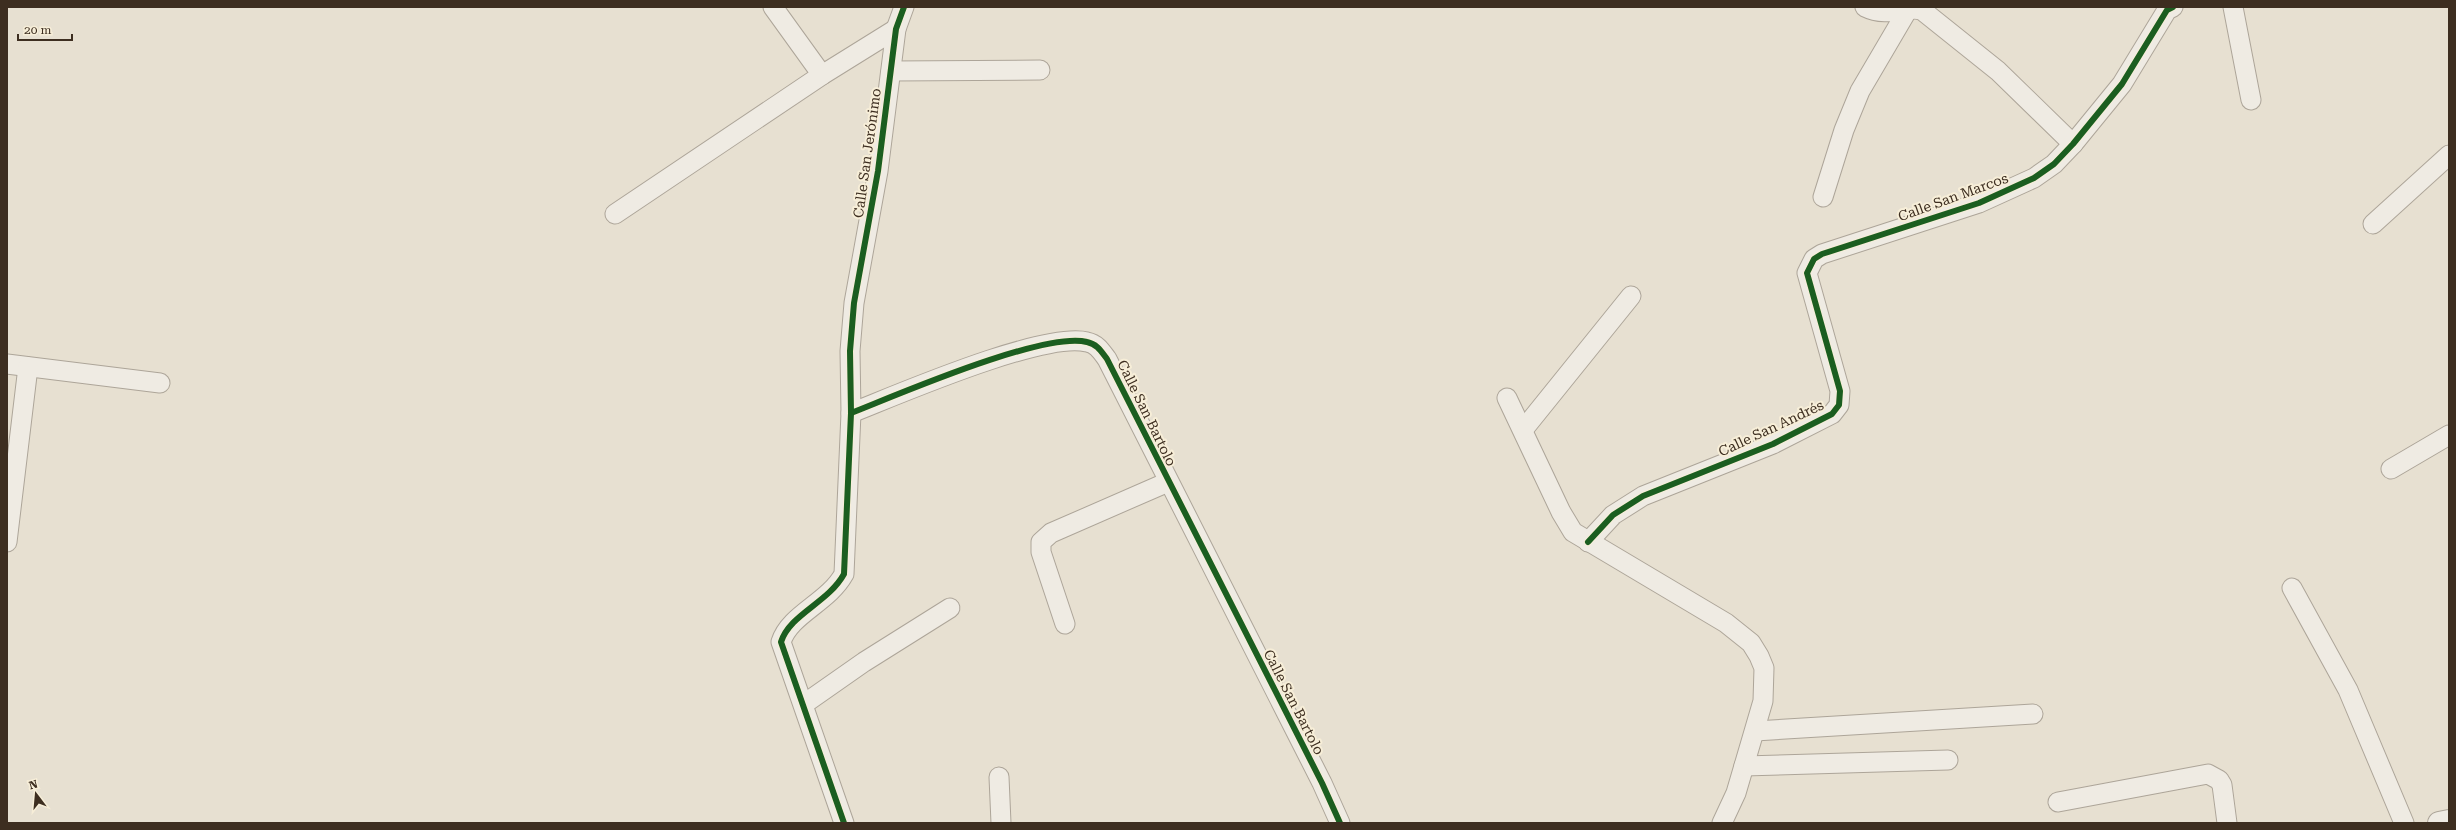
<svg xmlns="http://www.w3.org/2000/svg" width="2456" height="830" font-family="'Roboto Serif',serif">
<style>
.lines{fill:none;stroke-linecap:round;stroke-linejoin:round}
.minor-casing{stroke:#ada599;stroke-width:21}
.tertiary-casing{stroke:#ada599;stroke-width:24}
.minor{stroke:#efebe3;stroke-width:19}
.tertiary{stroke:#efebe3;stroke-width:22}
.cycleway-casing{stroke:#f7eed8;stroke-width:8}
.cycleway{stroke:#1b5e20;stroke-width:6}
.labels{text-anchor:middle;stroke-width:4;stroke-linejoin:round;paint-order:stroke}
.street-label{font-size:14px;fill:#3d2e20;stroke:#f7eed8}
</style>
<rect width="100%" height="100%" fill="#e7e0d1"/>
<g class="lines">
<g class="minor-casing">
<g id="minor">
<path d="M773,7L822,75"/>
<path d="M1865,7C1889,19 1911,4 1923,11L1998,71L2073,144"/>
<path d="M2233,7L2251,100"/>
<path d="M891,71L1040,70"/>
<path d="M1823,197L1844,130L1860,91L1907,11"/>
<path d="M615,214L822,75L896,29"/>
<path d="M2373,224L2449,155"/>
<path d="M7,364L160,383"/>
<path d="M1507,398L1561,512L1573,532L1726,623L1751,643L1759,656L1764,668L1763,701L1736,793L1722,823"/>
<path d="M851,413C897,395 1044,331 1087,342C1097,344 1101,351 1107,359L1322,783L1340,823"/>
<path d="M1523,430L1631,296"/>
<path d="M2391,469L2449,435"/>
<path d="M7,542L28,367"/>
<path d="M1588,542L1613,515L1643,496L1773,444L1832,414L1839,405L1840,391L1807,273L1814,259L1822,254L1979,203L2034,178L2054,164L2073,144L2122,84L2167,10L2173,7"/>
<path d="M2292,588L2348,690L2404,823"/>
<path d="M1065,624L1041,552V542L1051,533L1168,482"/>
<path d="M804,704L864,662L950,608"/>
<path d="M1755,731L2033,714"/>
<path d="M1744,766L1948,760"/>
<path d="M999,777L1001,823"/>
<path d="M2058,802L2208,774L2219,780L2222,785L2227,823"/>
<path d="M844,823L781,642C790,614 828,603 844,574L851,413L850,351L854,303L878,171L896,29L904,7"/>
</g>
</g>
<g class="tertiary-casing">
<path id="tertiary" d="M2439,823L2449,821"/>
</g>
<use href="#minor" class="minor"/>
<use href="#tertiary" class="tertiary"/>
<g class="cycleway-casing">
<g id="cycleway">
<path d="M851,413C897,395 1044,331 1087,342C1097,344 1101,351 1107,359L1322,783L1340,823"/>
<path d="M1588,542L1613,515L1643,496L1773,444L1832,414L1839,405L1840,391L1807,273L1814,259L1822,254L1979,203L2034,178L2054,164L2073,144L2122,84L2167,10L2173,7"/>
<path d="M844,823L781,642C790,614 828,603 844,574L851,413L850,351L854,303L878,171L896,29L904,7"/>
</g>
</g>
<use href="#cycleway" class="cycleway"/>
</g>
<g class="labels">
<g class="street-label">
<text transform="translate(867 153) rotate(-82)" y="5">Calle San Jerónimo</text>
<text transform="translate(1953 197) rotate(-20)" y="5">Calle San Marcos</text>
<text transform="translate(1147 413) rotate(64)" y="5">Calle San Bartolo</text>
<text transform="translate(1771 428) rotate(-25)" y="5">Calle San Andrés</text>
<text transform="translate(1294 702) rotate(63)" y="5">Calle San Bartolo</text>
</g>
</g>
<rect width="2456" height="830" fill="none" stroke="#3d2e20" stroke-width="16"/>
<g transform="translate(36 794) rotate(344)" stroke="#f7eed8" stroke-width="3" paint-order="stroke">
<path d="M0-3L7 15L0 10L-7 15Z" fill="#3d2e20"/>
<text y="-6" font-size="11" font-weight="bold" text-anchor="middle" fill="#3d2e20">N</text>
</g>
<path d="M18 34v6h54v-6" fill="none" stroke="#3d2e20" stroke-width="2"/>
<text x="24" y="34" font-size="12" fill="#3d2e20" stroke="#f7eed8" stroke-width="3" paint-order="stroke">20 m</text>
</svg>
